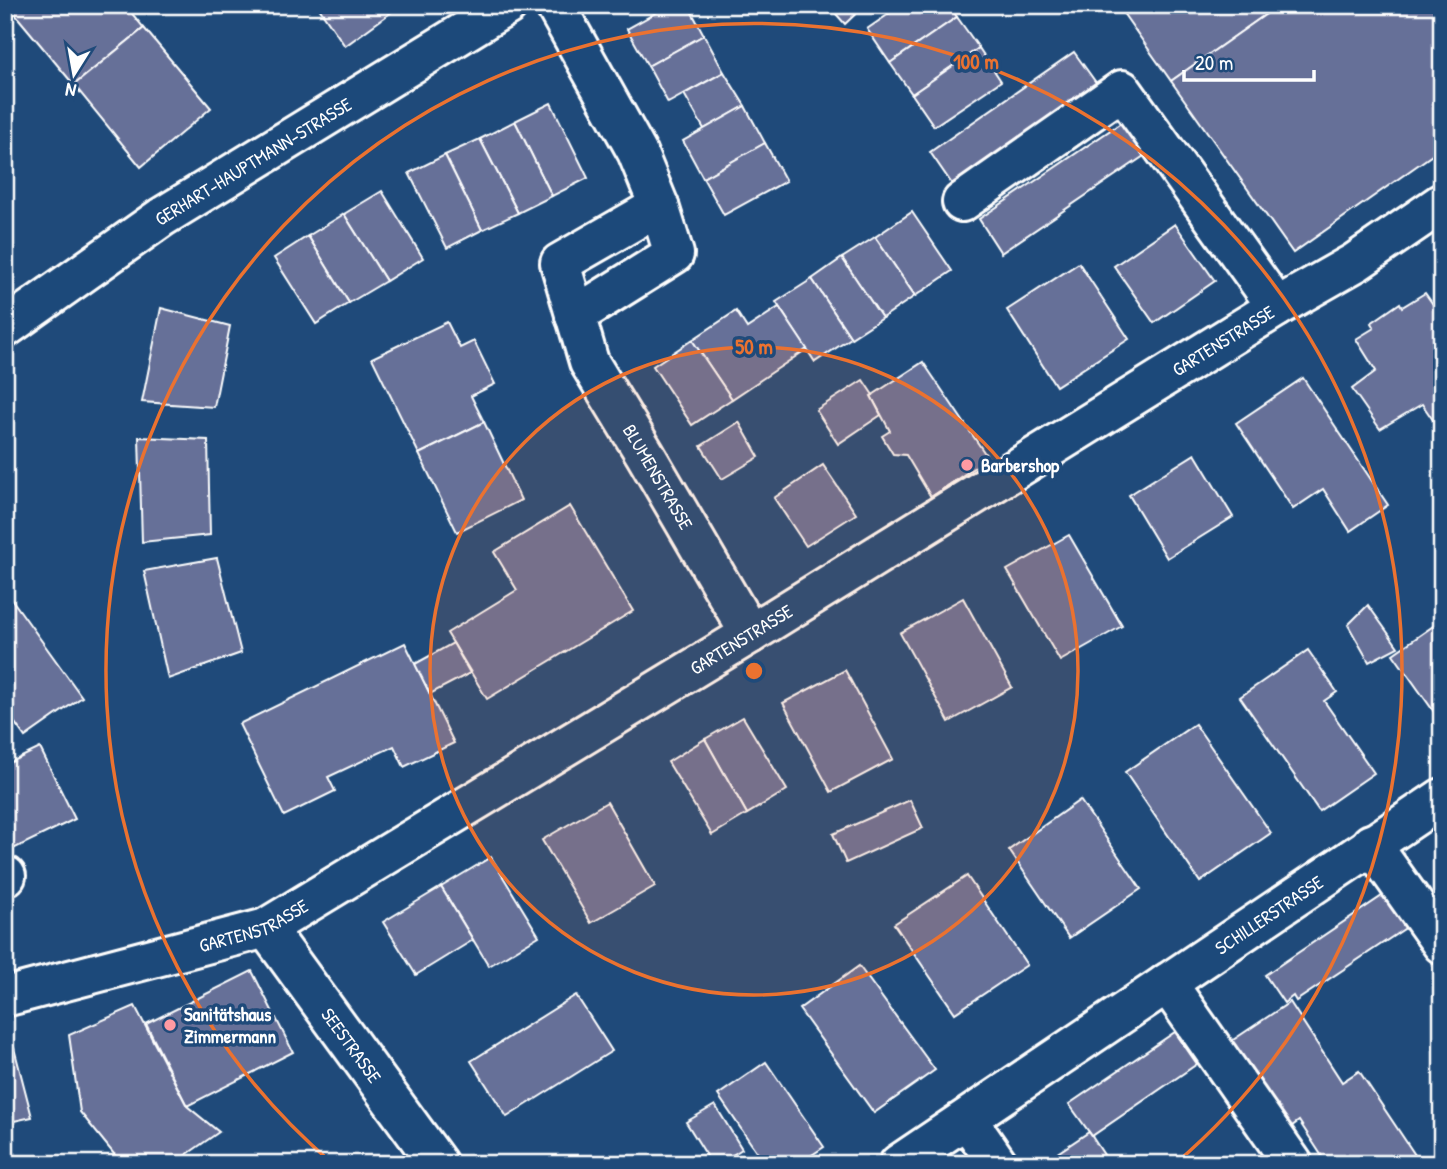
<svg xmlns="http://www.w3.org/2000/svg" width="1447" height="1169" font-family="'Patrick Hand',sans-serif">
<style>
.building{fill:#666f98;stroke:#fff;stroke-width:2}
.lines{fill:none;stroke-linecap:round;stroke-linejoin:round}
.minor-casing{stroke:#fff;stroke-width:44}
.minor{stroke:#1f4a7a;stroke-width:38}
.ring{fill:none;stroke:#eb7230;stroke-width:3.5}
.poi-dot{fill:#ff9aa2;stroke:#1f4a7a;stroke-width:2.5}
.labels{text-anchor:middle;stroke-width:7;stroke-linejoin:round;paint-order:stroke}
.street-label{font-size:19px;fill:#fff;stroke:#1f4a7a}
.poi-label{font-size:19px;font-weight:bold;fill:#fff;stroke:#1f4a7a;text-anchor:start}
.centre{fill:#eb7230;stroke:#1f4a7a;stroke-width:3.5}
.ring-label{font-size:21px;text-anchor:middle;font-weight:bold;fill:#eb7230;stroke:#1f4a7a;stroke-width:7;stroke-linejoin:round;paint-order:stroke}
</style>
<rect width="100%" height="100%" fill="#1f4a7a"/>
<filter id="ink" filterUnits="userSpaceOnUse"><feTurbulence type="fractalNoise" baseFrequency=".0143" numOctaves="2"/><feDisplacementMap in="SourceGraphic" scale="14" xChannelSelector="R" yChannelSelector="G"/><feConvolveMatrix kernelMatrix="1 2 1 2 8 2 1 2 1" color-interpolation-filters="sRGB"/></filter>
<g filter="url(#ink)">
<g class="building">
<path d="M10,5H125L144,28L74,85L9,7Z"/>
<path d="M317,5H399L400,6L345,46Z"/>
<path d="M670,5H688L704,35L648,66L627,29Z"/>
<path d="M828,5H865L845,24Z"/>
<path d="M902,5H949L957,17L890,63L867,29Z"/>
<path d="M1118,5H1134L1123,13Z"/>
<path d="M1134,5H1279L1171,81L1123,13Z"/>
<path d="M1279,5H1442V148L1293,253L1171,81Z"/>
<path d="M957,17L979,48L912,94L890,63Z"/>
<path d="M144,28L211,108L141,167L74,85Z"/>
<path d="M704,35L724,72L668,103L648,66Z"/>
<path d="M979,48L1001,81L934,126L912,94Z"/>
<path d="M1074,52L1097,84L952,184L930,152Z"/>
<path d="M724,72L745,106L704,129L684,94Z"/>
<path d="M551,103L588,178L552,196L515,121Z"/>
<path d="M745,106L765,143L703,178L683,141Z"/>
<path d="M515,121L552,196L518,213L480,139Z"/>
<path d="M1121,123L1144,156L1001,253L979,219Z"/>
<path d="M480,139L518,213L482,230L445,155Z"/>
<path d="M765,143L786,181L724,215L703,178Z"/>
<path d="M445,155L482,230L447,248L409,173Z"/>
<path d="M382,191L423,258L386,281L344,214Z"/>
<path d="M912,212L952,271L915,296L875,237Z"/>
<path d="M344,214L386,281L349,303L308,236Z"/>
<path d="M1175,224L1215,281L1154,323L1114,266Z"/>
<path d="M308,236L349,303L316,324L274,258Z"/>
<path d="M875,237L915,296L882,318L842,258Z"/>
<path d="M842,258L882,318L851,338L812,279Z"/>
<path d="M1079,263L1129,339L1056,386L1007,310Z"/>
<path d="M812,279L851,338L815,362L776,302Z"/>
<path d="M1425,293L1442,317V433L1422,404L1380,429L1352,389L1376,371L1356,339L1374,328L1371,323L1400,303L1402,307Z"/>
<path d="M779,307L807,349L732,399L692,340L736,311L747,328Z"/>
<path d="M161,308L230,326L214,407L142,402Z"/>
<path d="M447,322L460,348L474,341L495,384L471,396L484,422L419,454L372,358Z"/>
<path d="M692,340L732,399L692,425L653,366Z"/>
<path d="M923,362L988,458L931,497L906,455L893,454L882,436L890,431L871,396Z"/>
<path d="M1303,378L1388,505L1350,531L1323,489L1293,509L1236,423Z"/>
<path d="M863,380L873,395L871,396L881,415L838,444L816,410Z"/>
<path d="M484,422L521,500L457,532L419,454Z"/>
<path d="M739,422L759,457L722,479L701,446Z"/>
<path d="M139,437L208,440L210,535L142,542Z"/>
<path d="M1195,454L1233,517L1167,558L1129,495Z"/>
<path d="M823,465L856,514L806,546L774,498Z"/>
<path d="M570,506L633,611L487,699L447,633L517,590L494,552Z"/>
<path d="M1069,535L1122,626L1060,661L1007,570Z"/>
<path d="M217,558L241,653L168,679L144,571Z"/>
<path d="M5,590L82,697L25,737L5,709Z"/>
<path d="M963,598L1012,687L949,722L900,633Z"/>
<path d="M1368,605L1398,647L1369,662L1348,625Z"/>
<path d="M1442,620V723L1393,654Z"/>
<path d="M405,643L454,743L404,767L394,746L328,777L335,791L284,816L239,724Z"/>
<path d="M453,643L470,673L430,694L415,664Z"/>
<path d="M1308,650L1337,692L1324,701L1374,773L1319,811L1240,697Z"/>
<path d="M845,670L893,759L831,792L783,703Z"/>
<path d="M743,717L787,790L747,814L705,739Z"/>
<path d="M1195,724L1271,833L1200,882L1125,772Z"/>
<path d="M705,739L747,814L712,835L668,762Z"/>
<path d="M40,748L75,819L5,853V765Z"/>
<path d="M910,800L923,828L846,863L833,834Z"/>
<path d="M1080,800L1141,889L1069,938L1009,850Z"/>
<path d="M607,802L655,886L591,923L542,840Z"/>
<path d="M491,857L539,936L489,966L441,887Z"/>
<path d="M967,876L1027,965L955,1013L894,924Z"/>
<path d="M441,887L473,940L416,975L383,922Z"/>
<path d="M1385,894L1407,927L1296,1001L1293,996L1284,1003L1265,975Z"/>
<path d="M859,966L935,1070L874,1113L799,1009Z"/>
<path d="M252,971L293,1052L187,1106L146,1024Z"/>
<path d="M576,995L612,1051L507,1117L471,1061Z"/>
<path d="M1290,1002L1342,1082L1359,1071L1421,1164H1327L1299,1121L1288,1129L1230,1042Z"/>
<path d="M135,1006L187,1106L219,1132L173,1164H122L80,1112L69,1035Z"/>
<path d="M1175,1032L1197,1064L1092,1136L1069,1104Z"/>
<path d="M14,1048L32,1117L5,1123V1050Z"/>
<path d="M766,1062L824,1147L798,1164H765L718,1095Z"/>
<path d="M715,1105L742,1149L718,1164H712L686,1122Z"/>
<path d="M1089,1132L1110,1164H1041Z"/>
</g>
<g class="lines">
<g class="minor-casing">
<g id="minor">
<path id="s1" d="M555,5L637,152L659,206L560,263L589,362L645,454L750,634"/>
<path d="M962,202L1122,90L1277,307"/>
<path d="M575,316L674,254L659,206"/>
<path id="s2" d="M5,328L162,217L508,5"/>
<path d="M1371,844L1442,944"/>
<path d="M5,876H6"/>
<path id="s3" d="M266,928L438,1164"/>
<path d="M1167,983L1293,1164"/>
<path id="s4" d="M5,997L266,928L750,634L1277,307L1356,262L1442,203"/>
<path d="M967,1119L998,1164"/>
<path id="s5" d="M899,1164L1442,798"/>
</g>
</g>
<use href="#minor" class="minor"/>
</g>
</g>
<circle cx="754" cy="671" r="324" fill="#eb7230" fill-opacity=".12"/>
<g class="ring">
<circle cx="754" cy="671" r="324"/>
<path d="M333 1164A648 648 0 1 1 1175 1164"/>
</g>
<g class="poi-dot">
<circle cx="967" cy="465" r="7"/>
<circle cx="170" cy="1025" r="7"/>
</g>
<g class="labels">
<g class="street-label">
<text dy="7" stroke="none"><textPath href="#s2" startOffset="299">GERHART-HAUPTMANN-STRASSE</textPath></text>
<text dy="7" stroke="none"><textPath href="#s4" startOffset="1393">GARTENSTRASSE</textPath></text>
<text dy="7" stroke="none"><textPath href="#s1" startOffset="578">BLUMENSTRASSE</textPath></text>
<text dy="7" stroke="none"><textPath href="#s4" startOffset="826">GARTENSTRASSE</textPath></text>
<text dy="7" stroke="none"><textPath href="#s5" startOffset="446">SCHILLERSTRASSE</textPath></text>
<text dy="7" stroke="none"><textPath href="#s4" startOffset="259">GARTENSTRASSE</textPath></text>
<text dy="7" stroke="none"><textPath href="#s3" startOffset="145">SEESTRASSE</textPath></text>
</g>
<g class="poi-label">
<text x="981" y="472">Barbershop</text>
<text x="184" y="1021">Sanitätshaus<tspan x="184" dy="22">Zimmermann</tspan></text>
</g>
</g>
<circle cx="754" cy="671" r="10" class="centre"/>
<g class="ring-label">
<text x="976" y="69">100 m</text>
<text x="754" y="354">50 m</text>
</g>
<rect width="1447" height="1169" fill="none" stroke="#1f4a7a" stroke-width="28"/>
<rect x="14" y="14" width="1419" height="1141" fill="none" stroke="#fff" stroke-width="2.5" filter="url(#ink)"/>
<g transform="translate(74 74) rotate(191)" stroke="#1f4a7a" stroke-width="5" paint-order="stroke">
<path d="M0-5L12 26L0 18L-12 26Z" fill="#ffffff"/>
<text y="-10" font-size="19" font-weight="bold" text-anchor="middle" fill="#ffffff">N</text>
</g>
<path d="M1184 70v10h130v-10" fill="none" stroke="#ffffff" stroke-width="3.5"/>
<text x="1195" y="70" font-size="21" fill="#ffffff" stroke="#1f4a7a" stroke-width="5" paint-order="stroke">20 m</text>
</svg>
